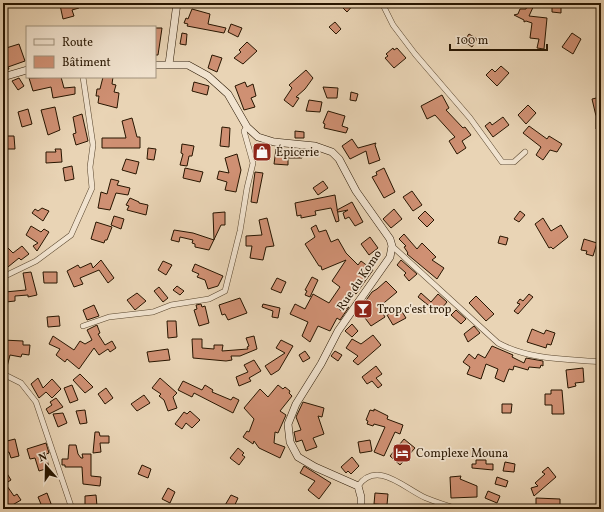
<svg xmlns="http://www.w3.org/2000/svg" width="604" height="512" font-family="Vollkorn,serif">
<style>
.building{fill:#cf9073;stroke:#271500}
.lines{fill:none;stroke-linecap:round;stroke-linejoin:round}
.street-casing{stroke:#58452d;stroke-width:6}
.secondary-casing{stroke:#271500;stroke-width:8}
.street{stroke:#f1e3cf;stroke-width:5}
.secondary{stroke:#f1e3cf;stroke-width:7}
.labels{text-anchor:middle;stroke-width:3.5;stroke-linejoin:round;paint-order:stroke}
.poi-label{font-size:12px;fill:#271500;stroke:#f1e3cf;text-anchor:start}
.street-label{font-size:12px;fill:#271500;stroke:#f1e3cf}
</style>
<rect width="100%" height="100%" fill="#e9d4b5"/>
<filter id="stains"><feTurbulence type="fractalNoise" baseFrequency=".005" numOctaves="4"/><feColorMatrix values="0 0 0 0 .2 0 0 0 0 .09 0 0 0 0 .02 0 0 0 .5 -.17"/></filter>
<radialGradient id="worn" r=".72"><stop offset=".6" stop-color="#630" stop-opacity="0"/><stop offset="1" stop-color="#630" stop-opacity=".3"/></radialGradient>
<g class="building">
<path d="M67,3L70,5L78,3L79,8L72,10L74,16L63,19L60,5Z"/>
<path d="M338,3H355L347,12Z"/>
<path d="M528,3H535L529,16L547,18L544,49L537,48L539,39L530,38L532,23L526,21L524,22V20L514,15L518,14L520,9H526Z"/>
<path d="M552,4L561,5V13L552,12Z"/>
<path d="M192,9L210,14L208,24L226,28L224,33L187,26L188,24L184,23L186,18L188,19Z"/>
<path d="M335,22L341,29L336,34L329,27Z"/>
<path d="M231,24L242,28L238,37L228,32Z"/>
<path d="M155,28H162L158,55H155Z"/>
<path d="M182,33L187,34L186,45L180,44Z"/>
<path d="M572,33L581,39L573,54L562,47Z"/>
<path d="M469,34L477,39L472,47L464,41Z"/>
<path d="M247,42L257,51L243,64L234,58L241,52L239,50Z"/>
<path d="M19,44L25,61L8,67L9,69L3,71V49Z"/>
<path d="M393,48L394,50L397,48L406,58L394,68L385,58L388,56L386,54Z"/>
<path d="M212,55L222,58L217,72L208,68Z"/>
<path d="M501,66L509,73L497,86L486,75L492,69L495,72Z"/>
<path d="M306,70L313,78L305,89L296,97L299,98L293,107L284,100L292,88L289,85Z"/>
<path d="M61,77L64,88L75,87V94L53,98L51,87L33,91L29,78Z"/>
<path d="M103,77H113L112,84L116,85L114,92L119,93L117,108L98,103L99,96H96L97,89H100Z"/>
<path d="M19,78L24,86L18,90L12,81Z"/>
<path d="M194,82L209,86L207,95L192,91Z"/>
<path d="M245,82L247,87L253,84L256,96L251,98L255,107L244,110L235,86Z"/>
<path d="M323,87L338,88L337,98H327Z"/>
<path d="M351,92L358,94L356,101L350,100Z"/>
<path d="M442,95L449,108L446,110L463,128L465,127L471,135L462,141L466,148L457,154L449,141L455,137L435,115L427,119L421,106Z"/>
<path d="M601,97V128L596,129V116L592,99Z"/>
<path d="M309,100L322,102L320,112L306,111Z"/>
<path d="M528,105L536,113L526,124L518,115Z"/>
<path d="M55,107L60,130L48,135L41,110Z"/>
<path d="M28,109L32,124L22,127L18,112Z"/>
<path d="M328,111L345,116L342,126L348,128L346,133L324,128L325,124L323,123Z"/>
<path d="M82,114L88,141L76,145L73,134L76,133L73,117Z"/>
<path d="M503,117L509,125L493,137L485,126L490,122L492,125Z"/>
<path d="M132,118L137,137H140V148H102V138H126L122,121Z"/>
<path d="M529,126L547,139L549,136L562,144L557,152L550,150L543,160L536,155L541,147L523,133Z"/>
<path d="M222,127L230,128L229,147L220,146Z"/>
<path d="M295,131L304,132V138H295Z"/>
<path d="M3,136H14L15,149H3Z"/>
<path d="M352,139L358,148L376,143L375,145L380,160L369,164L366,151L350,159L342,146Z"/>
<path d="M182,144L194,146L192,156H189L187,166L180,165L183,154L181,153Z"/>
<path d="M266,146L270,151L260,159L255,153L260,150L259,148Z"/>
<path d="M148,148L156,149L154,160L147,159Z"/>
<path d="M55,149H61L62,162L46,163V152H56Z"/>
<path d="M276,149L302,150V158H288V165L274,164Z"/>
<path d="M237,154L241,170L236,192L225,190L227,182L217,179L219,171L229,173L225,158Z"/>
<path d="M126,159L139,162L136,174L122,170Z"/>
<path d="M72,166L74,179L65,181L63,168Z"/>
<path d="M185,168L203,172L200,182L183,178Z"/>
<path d="M384,168L395,192L384,198L372,177L377,175L376,172Z"/>
<path d="M255,172L263,173L257,203L251,202Z"/>
<path d="M111,179L119,181L117,185L130,188L128,195L116,193L110,210L98,208L101,192L107,194Z"/>
<path d="M323,181L328,188L318,195L313,188Z"/>
<path d="M412,191L422,205L413,211L403,197Z"/>
<path d="M335,195L339,221L336,222L331,208L315,211L316,215L301,218V215L297,216L295,203Z"/>
<path d="M130,198L139,202V203L148,205L146,215L127,210L129,206L126,205Z"/>
<path d="M352,202L363,222L355,226L349,217L345,219L343,213L348,210L338,212L337,210Z"/>
<path d="M42,208L49,211L43,221L32,213L35,209L38,211Z"/>
<path d="M394,209L402,219L391,228L383,219Z"/>
<path d="M425,211L434,220L427,227L418,218Z"/>
<path d="M520,211L525,215L519,222L514,219Z"/>
<path d="M225,212V225H221L209,250L195,247V244L192,243L193,240L180,237L179,242L171,240L174,230L193,233L214,240L213,213Z"/>
<path d="M114,216L124,219L121,229L111,225Z"/>
<path d="M267,218L274,246L266,247L263,260L250,258L252,246H246V236L262,235L259,220Z"/>
<path d="M543,218L551,231L561,225L568,237L553,249L551,247L549,248L535,224Z"/>
<path d="M96,222L112,227L107,240H105L104,243L91,239Z"/>
<path d="M316,225L319,232L326,230L331,242L338,239L346,253L358,265L361,261L373,270L356,294L352,291L339,309L342,311L349,307L340,320L337,318L330,331L318,326L310,342L302,336L308,322L290,314L295,304L305,309L313,294L329,303L340,287L332,281L346,260L322,270L321,266H319L305,244L315,237L311,228Z"/>
<path d="M31,226L41,232L44,229L49,232L37,251L33,246L38,243L26,235Z"/>
<path d="M404,234L417,249L422,243L436,257L432,260L444,268L437,279L407,254L408,253L404,247L406,246L399,239Z"/>
<path d="M500,236L508,238L506,245L498,243Z"/>
<path d="M370,237L378,248L369,255L361,244Z"/>
<path d="M584,239L597,243L593,256L586,254L587,251L581,250Z"/>
<path d="M3,243L13,253L22,246L29,254L21,260L19,258L3,271Z"/>
<path d="M101,260L114,278L108,283L99,270L80,278L83,284L74,287L67,271L78,265L80,268L91,263L93,268Z"/>
<path d="M401,260L417,274L409,281L404,275L406,273L397,265Z"/>
<path d="M163,261L172,265L166,275L158,270Z"/>
<path d="M195,264L223,276L218,286L208,289L205,280L197,277L199,274L192,271Z"/>
<path d="M31,272L37,295L28,297V295L15,296V301L6,302L5,292L26,290L23,273Z"/>
<path d="M43,272H57V283H44Z"/>
<path d="M312,277L318,280L310,297L305,295L307,291L305,290Z"/>
<path d="M277,278L286,282L281,293L271,289Z"/>
<path d="M386,281L397,292L379,307L385,317L371,326L359,310L372,292L377,289Z"/>
<path d="M177,286L184,291L180,295L173,290Z"/>
<path d="M159,287L168,298L163,302L154,291Z"/>
<path d="M137,293L146,301L135,310L127,300Z"/>
<path d="M421,293L431,302L438,294L447,302L438,313L418,297Z"/>
<path d="M529,294L533,297L518,314L514,311L520,304L517,303L520,299L523,301Z"/>
<path d="M476,296L494,314L486,321L469,303Z"/>
<path d="M240,298L247,313L228,320L225,314L222,315L219,305Z"/>
<path d="M201,304L202,307L205,306L209,323L199,326L194,310L197,309L196,305Z"/>
<path d="M263,304L280,308L278,318L272,317L273,311L262,307Z"/>
<path d="M94,305L99,316L87,320L83,310Z"/>
<path d="M399,307L406,318L393,325L387,315Z"/>
<path d="M456,310L466,319L461,324L451,315Z"/>
<path d="M59,316L60,326L48,327L47,317Z"/>
<path d="M167,321H176L177,337L168,338Z"/>
<path d="M352,324L358,331L352,337L345,331Z"/>
<path d="M97,325L100,333L98,334L105,345L112,341L116,348L110,352L108,349L99,355L94,348L79,369L67,359L65,362L56,355L60,349L49,344L53,336L74,350L80,341L85,344L92,340L87,330Z"/>
<path d="M474,326L480,333L468,342L464,334Z"/>
<path d="M532,329L544,334L546,330L555,333L551,345L547,344L546,348L527,342Z"/>
<path d="M373,335L381,345L358,365L353,361L358,356L346,348L352,339L361,344Z"/>
<path d="M254,336L257,349L240,356H231L232,360L226,361L193,358L192,339H202V348L214,349V345H223L222,351L248,349L247,347L249,346L246,338Z"/>
<path d="M3,340L23,341V345H30L29,355L22,354L21,357L10,355L6,371L3,370Z"/>
<path d="M281,340L293,346L279,370L271,375L265,366L285,353L276,348Z"/>
<path d="M492,346L513,355L512,357L524,363L526,358L543,361V366L541,365L540,368L529,367L528,370L514,366L513,370L509,369L504,382L495,378L498,369L486,364L481,379L467,374L470,367L463,362L469,354L475,359L478,354L485,358Z"/>
<path d="M168,349L170,360L149,362L147,352Z"/>
<path d="M305,351L310,358L303,362L299,355Z"/>
<path d="M335,351L342,355L338,361L331,356Z"/>
<path d="M254,360L261,371L249,378L251,381L239,386L236,377L248,372L244,365Z"/>
<path d="M376,366L382,374L376,378L382,385L378,388L372,381L367,384L362,377Z"/>
<path d="M583,368L584,382L575,383L576,386L568,388L566,370Z"/>
<path d="M80,374L93,387L85,393L73,380Z"/>
<path d="M38,378L43,388L52,379L61,389L52,398L46,392L39,398L31,384Z"/>
<path d="M160,378L177,393L173,397L177,408L168,411L164,400L159,396L161,394L152,388Z"/>
<path d="M183,381L202,390L205,385L213,390L212,392L231,400L233,397L239,400L233,413L194,393L192,397L178,390Z"/>
<path d="M72,385L78,400L70,403L64,388Z"/>
<path d="M278,385L283,389L285,387L290,391L289,393L292,396L280,411L286,415L278,433L275,432L274,443L285,447L280,458L259,448L254,441L253,444L243,437L247,431L249,432L254,419L244,408L260,389L268,397Z"/>
<path d="M106,388L113,398L105,404L98,394Z"/>
<path d="M551,390H562L564,414H552V405H545V394H551Z"/>
<path d="M144,395L150,403L137,411L131,404Z"/>
<path d="M56,398L63,407L49,414L46,409L52,405L50,402Z"/>
<path d="M303,402L324,408L322,417L318,416L324,434L313,438L317,447L306,451L302,440L296,442L294,432L301,430L296,417Z"/>
<path d="M502,404H512L511,413H502Z"/>
<path d="M374,409L388,416L387,419L403,425L400,434L395,432L384,456L374,452L385,427L374,424L373,426L367,424L368,421L366,420L370,410L374,411Z"/>
<path d="M85,410L87,423L80,424L76,411Z"/>
<path d="M190,411L200,420L192,428L186,423L182,429L175,424L184,412L187,414Z"/>
<path d="M63,413L67,423L58,427L53,414Z"/>
<path d="M95,432H99L100,436H109V443H100L101,452L93,453Z"/>
<path d="M15,439L19,456L11,458L9,452L3,453V442Z"/>
<path d="M404,439L415,448L400,465L390,456Z"/>
<path d="M370,440L372,451L360,453L358,442Z"/>
<path d="M46,443L49,453L46,454L49,468L39,471L35,458L30,459L27,449Z"/>
<path d="M69,445H76L78,454L81,458H83L82,454H91V476L101,477L100,486L83,484L82,467H65V465H62V459H68Z"/>
<path d="M238,448L244,453L242,455L245,457L239,465L230,458Z"/>
<path d="M352,457L359,466L351,474L348,471L346,473L341,467Z"/>
<path d="M476,460H486V464H493V470L472,468V464H476Z"/>
<path d="M505,462L515,464L514,472L503,471Z"/>
<path d="M142,465L151,469L148,478L138,474Z"/>
<path d="M304,466L331,483L319,499L308,490L315,481L300,473Z"/>
<path d="M3,467L11,480L3,485Z"/>
<path d="M548,467L556,477L534,496L531,488L538,486L535,483L545,474L542,472Z"/>
<path d="M461,476L460,479L477,486V497L451,498L450,477Z"/>
<path d="M497,477L508,481L506,487L495,484Z"/>
<path d="M7,486L14,496L17,494L21,500L9,507L3,495V488Z"/>
<path d="M168,488L175,492L170,503L162,499Z"/>
<path d="M488,491L500,496L497,503L485,498Z"/>
<path d="M47,493L53,509H43L38,497Z"/>
<path d="M375,493L388,494L387,505L374,504Z"/>
<path d="M96,495L97,506L85,507V496Z"/>
<path d="M231,495L238,498L233,509H228L224,507Z"/>
<path d="M536,498L560,499V508L536,509Z"/>
</g>
<g class="lines">
<g class="street-casing">
<g id="street">
<path d="M382,3L393,25L415,54L470,118L502,162H514L525,152"/>
<path d="M392,246L498,343C529,360 567,359 601,362"/>
<path d="M3,277L36,261L71,235L92,188L90,167L93,145L83,77"/>
<path d="M83,326L109,317L153,312L171,305L209,299L225,291L240,231L247,188L253,163L244,131L247,127"/>
<path d="M3,374L21,383L36,402L72,509"/>
<path d="M358,486C377,459 405,489 426,498C436,502 448,506 458,509"/>
</g>
</g>
<g class="secondary-casing">
<g id="secondary">
<path d="M169,64L177,3"/>
<path d="M155,65H188L208,76L228,94L247,127L258,137L274,142L315,146L332,152L339,159L356,191L390,239L392,246L390,257L338,331L321,364L296,404L288,424L290,442L298,457L315,467L358,486L361,497V509"/>
<path d="M3,77L27,70"/>
</g>
</g>
<use href="#street" class="street"/>
<use href="#secondary" class="secondary"/>
</g>
<defs>
<g id="shop-square" transform="scale(1)"><rect x="-9" y="-9" width="18" height="18" rx="4" fill="#8f2418" stroke="#f1e3cf"/><path d="M-5-2.5h2.3a2.7 3.5 0 0 1 5.4 0H5L5.5 6h-11ZM-1.5-2.5h3a1.5 2.3 0 0 0-3 0Z" fill="#fff"/></g>
<g id="bar-square" transform="scale(1)"><rect x="-9" y="-9" width="18" height="18" rx="4" fill="#8f2418" stroke="#f1e3cf"/><path d="M-6-5H6L.8 .8V4.5H3.5V6h-7V4.5H-.8V.8Z" fill="#fff"/></g>
<g id="hotel-square" transform="scale(1)"><rect x="-9" y="-9" width="18" height="18" rx="4" fill="#8f2418" stroke="#f1e3cf"/><path d="M-6-4.5h1.5V1H6V5H4.5V3h-9V5H-6ZM-4 0a1.8 1.8 0 1 1 3.6 0ZM.5 0V-2.5h3Q6-2.5 6 0Z" fill="#fff"/></g>
</defs>
<g fill-rule="evenodd">
<use href="#shop-square" x="262" y="152"/>
<use href="#bar-square" x="363" y="309"/>
<use href="#hotel-square" x="402" y="453"/>
</g>
<g class="labels">
<g class="poi-label">
<text x="276" y="156">Épicerie</text>
<text x="377" y="313">Trop c'est trop</text>
<text x="416" y="457">Complexe Mouna</text>
</g>
<g class="street-label">
<text transform="translate(359 280) rotate(-56)" y="4">Rue du Komo</text>
</g>
</g>
<rect width="604" height="512" fill="none" stroke="#e9d4b5" stroke-width="16"/>
<rect x="4" y="4" width="596" height="504" fill="none" stroke="#271500" stroke-width="2"/>
<rect x="8" y="8" width="588" height="496" fill="none" stroke="#271500"/>
<rect x="26" y="26" width="130" height="52" fill="#f1e3cf" stroke="#a0917c"/>
<rect x="34" y="39" width="20" height="6" fill="#f1e3cf" stroke="#a0917c"/>
<text x="62" y="46" font-size="12" fill="#271500">Route</text>
<rect x="34" y="56" width="20" height="12" fill="#cf9073" stroke="#a0917c"/>
<text x="62" y="66" font-size="12" fill="#271500">Bâtiment</text>
<g transform="translate(46 466) rotate(340)" stroke="#f1e3cf" stroke-width="3" paint-order="stroke">
<path d="M0-3L7 15L0 10L-7 15Z" fill="#271500"/>
<text y="-6" font-size="11" font-weight="bold" text-anchor="middle" fill="#271500">N</text>
</g>
<path d="M450 44v6h97v-6" fill="none" stroke="#271500" stroke-width="2"/>
<text x="456" y="44" font-size="12" fill="#271500" stroke="#f1e3cf" stroke-width="3" paint-order="stroke">100 m</text>
<rect width="100%" height="100%" filter="url(#stains)"/>
<rect width="100%" height="100%" fill="url(#worn)"/>
</svg>
